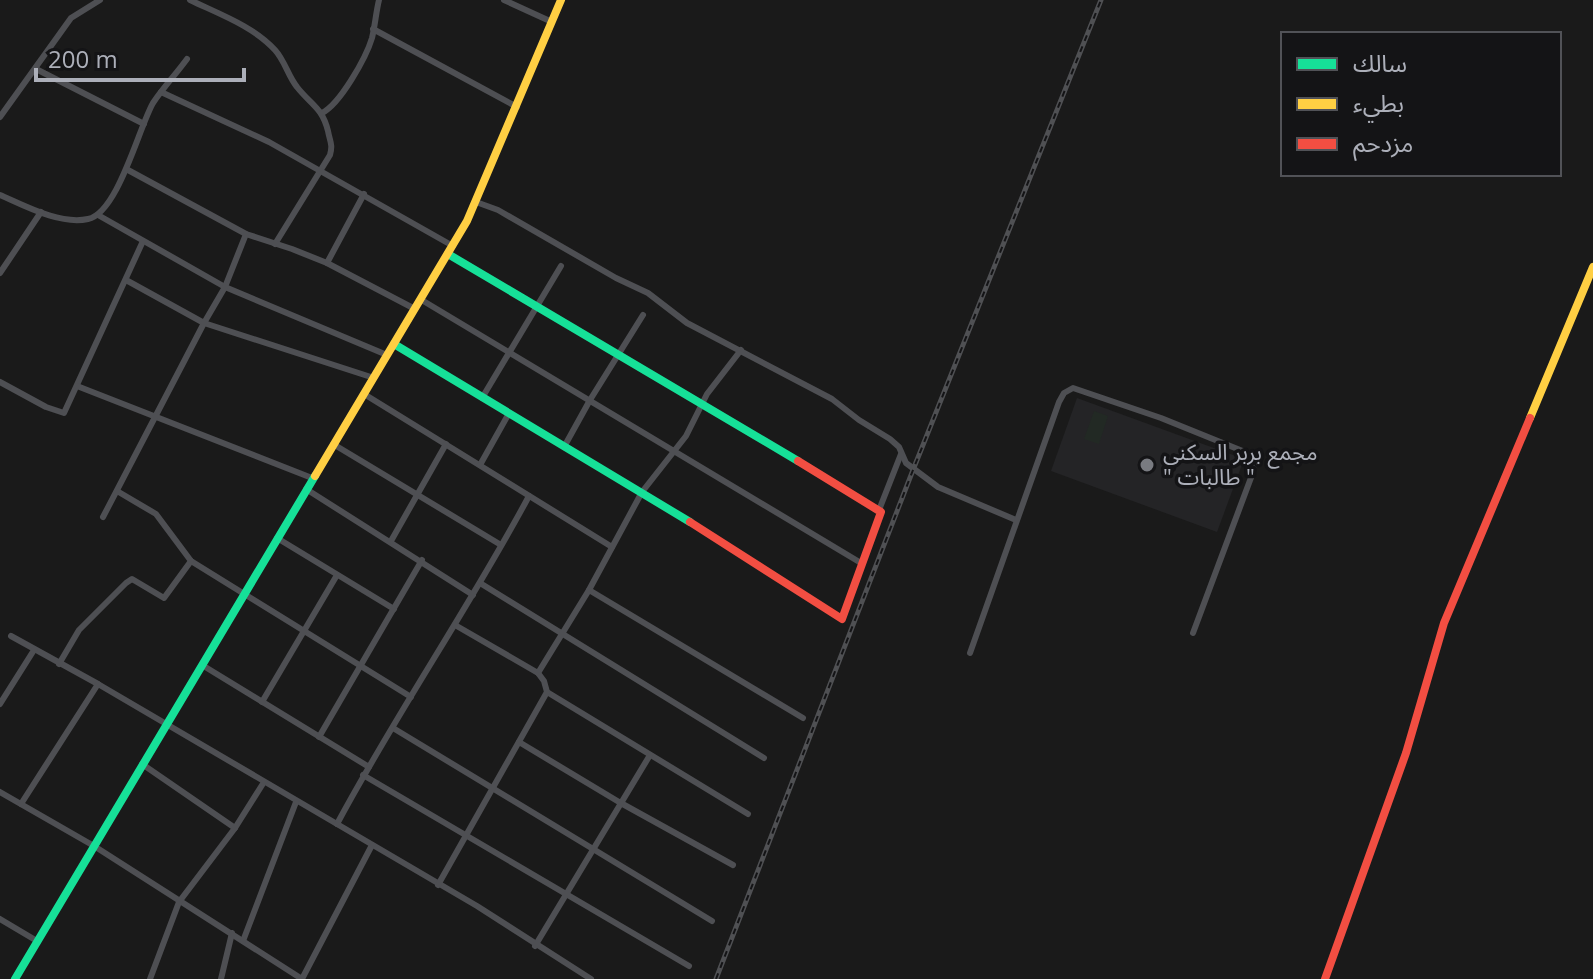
<svg xmlns="http://www.w3.org/2000/svg" width="1593" height="979" font-family="'Open Sans','Noto Sans Arabic',sans-serif">
<style>
.built{fill:#242426}
.green{fill:#222924}
.lines{fill:none;stroke-linecap:round;stroke-linejoin:round}
.street{stroke:#4e4f53;stroke-width:6}
.fast{stroke:#16e098;stroke-width:8}
.slow{stroke:#ffcf43;stroke-width:8}
.jam{stroke:#f24e42;stroke-width:8}
.rail-casing{stroke:#4f5053;stroke-width:5}
.rail{stroke:#141416;stroke-width:2;stroke-dasharray:6;stroke-linecap:butt}
.poi-dot{fill:#797b81;stroke:#141416;stroke-width:3}
.labels{text-anchor:middle;stroke-width:7;stroke-linejoin:round;paint-order:stroke}
.poi-label{font-size:22px;fill:#acafb9;stroke:#141416;text-anchor:start}
</style>
<rect width="100%" height="100%" fill="#1a1a1a"/>
<path class="built" d="M1077,398L1244,459L1217,532L1051,471Z"/>
<path class="green" d="M1094,411L1108,416L1099,444L1084,439Z"/>
<g class="lines">
<g class="street">
<path d="M190,0C219,14 253,26 275,50C285,61 288,76 297,87C311,105 322,107 328,131C330,142 333,144 330,155L275,244"/>
<path d="M504,0L552,22"/>
<path d="M373,29L517,107"/>
<path d="M36,69L144,124"/>
<path d="M161,92L269,142L453,246"/>
<path d="M322,113C340,104 366,58 372,38C375,26 376,12 379,0"/>
<path d="M0,117L71,18L100,0"/>
<path d="M128,170L246,234L292,249L327,263L415,309"/>
<path d="M0,195C25,206 60,225 88,219C118,213 139,127 153,103C163,88 176,74 187,59"/>
<path d="M476,202L498,210L616,278L648,293L687,323L832,399L859,420L890,439L899,447L906,463L938,487L1016,520"/>
<path d="M98,215L225,287L387,355"/>
<path d="M327,263L364,194"/>
<path d="M0,273L41,212"/>
<path d="M126,280L204,323L374,378"/>
<path d="M420,299L861,563"/>
<path d="M0,382L46,407L64,413L143,241"/>
<path d="M77,386L312,478"/>
<path d="M364,394L612,547"/>
<path d="M482,398L561,266"/>
<path d="M333,444L501,545"/>
<path d="M564,447L590,400L643,315"/>
<path d="M480,465L508,415"/>
<path d="M306,489L473,595"/>
<path d="M117,491L156,514L191,561L411,697"/>
<path d="M879,510L901,454"/>
<path d="M103,517L204,323L225,287L246,234"/>
<path d="M277,538L394,609"/>
<path d="M391,541L446,444"/>
<path d="M480,583L764,758"/>
<path d="M589,590L803,718"/>
<path d="M11,636L98,684L337,824L477,906L591,979"/>
<path d="M970,653L1059,402L1064,393L1073,388L1161,418L1250,454L1254,463L1252,475L1193,633"/>
<path d="M59,664L79,630L126,583L132,579L164,598L191,561"/>
<path d="M202,665L369,767"/>
<path d="M538,673L589,590L642,492L686,436L707,394L741,350"/>
<path d="M547,692L748,814"/>
<path d="M262,702L337,575"/>
<path d="M0,704L34,650"/>
<path d="M393,728L712,921"/>
<path d="M319,737L422,560"/>
<path d="M519,742L619,802L733,865"/>
<path d="M142,764L235,828"/>
<path d="M363,775L689,966"/>
<path d="M0,792L94,846L302,979"/>
<path d="M21,804L98,684"/>
<path d="M337,824C397,712 469,608 529,496"/>
<path d="M438,885L547,692L544,681L538,673L455,625"/>
<path d="M0,919L37,941"/>
<path d="M243,941L296,802"/>
<path d="M535,946L650,755"/>
<path d="M150,979L179,902L235,828L264,782"/>
<path d="M221,979L232,933"/>
<path d="M302,979L372,845"/>
</g>
<g class="fast">
<path d="M448,254L798,461"/>
<path d="M394,344L690,522"/>
<path d="M15,979L315,476"/>
</g>
<g class="slow">
<path d="M1530,418L1593,267"/>
<path d="M315,476L467,221L561,0"/>
</g>
<g class="jam">
<path d="M690,522L842,619L881,512L798,461"/>
<path d="M1325,979L1406,753L1444,623L1530,418"/>
</g>
<g class="rail-casing">
<path id="rail" d="M716,979L913,470L1101,0"/>
</g>
<use href="#rail" class="rail"/>
</g>
<circle class="poi-dot" cx="1147" cy="465" r="8"/>
<g class="labels">
<g class="poi-label">
<text x="1163" y="460">مجمع بربر السكني<tspan x="1163" dy="25">" طالبات "</tspan></text>
</g>
</g>
<rect x="1281" y="32" width="280" height="144" fill="#141416" stroke="#515257" stroke-width="2"/>
<rect x="1297" y="58" width="40" height="12" fill="#16e098" stroke="#515257" stroke-width="2"/>
<text x="1353" y="72" font-size="24" fill="#acafb9">سالك</text>
<rect x="1297" y="98" width="40" height="12" fill="#ffcf43" stroke="#515257" stroke-width="2"/>
<text x="1353" y="112" font-size="24" fill="#acafb9">بطيء</text>
<rect x="1297" y="138" width="40" height="12" fill="#f24e42" stroke="#515257" stroke-width="2"/>
<text x="1353" y="152" font-size="24" fill="#acafb9">مزدحم</text>
<path d="M36 68v12h208v-12" fill="none" stroke="#acafb9" stroke-width="4"/>
<text x="48" y="68" font-size="24" fill="#acafb9" stroke="#141416" stroke-width="6" paint-order="stroke">200 m</text>
</svg>
